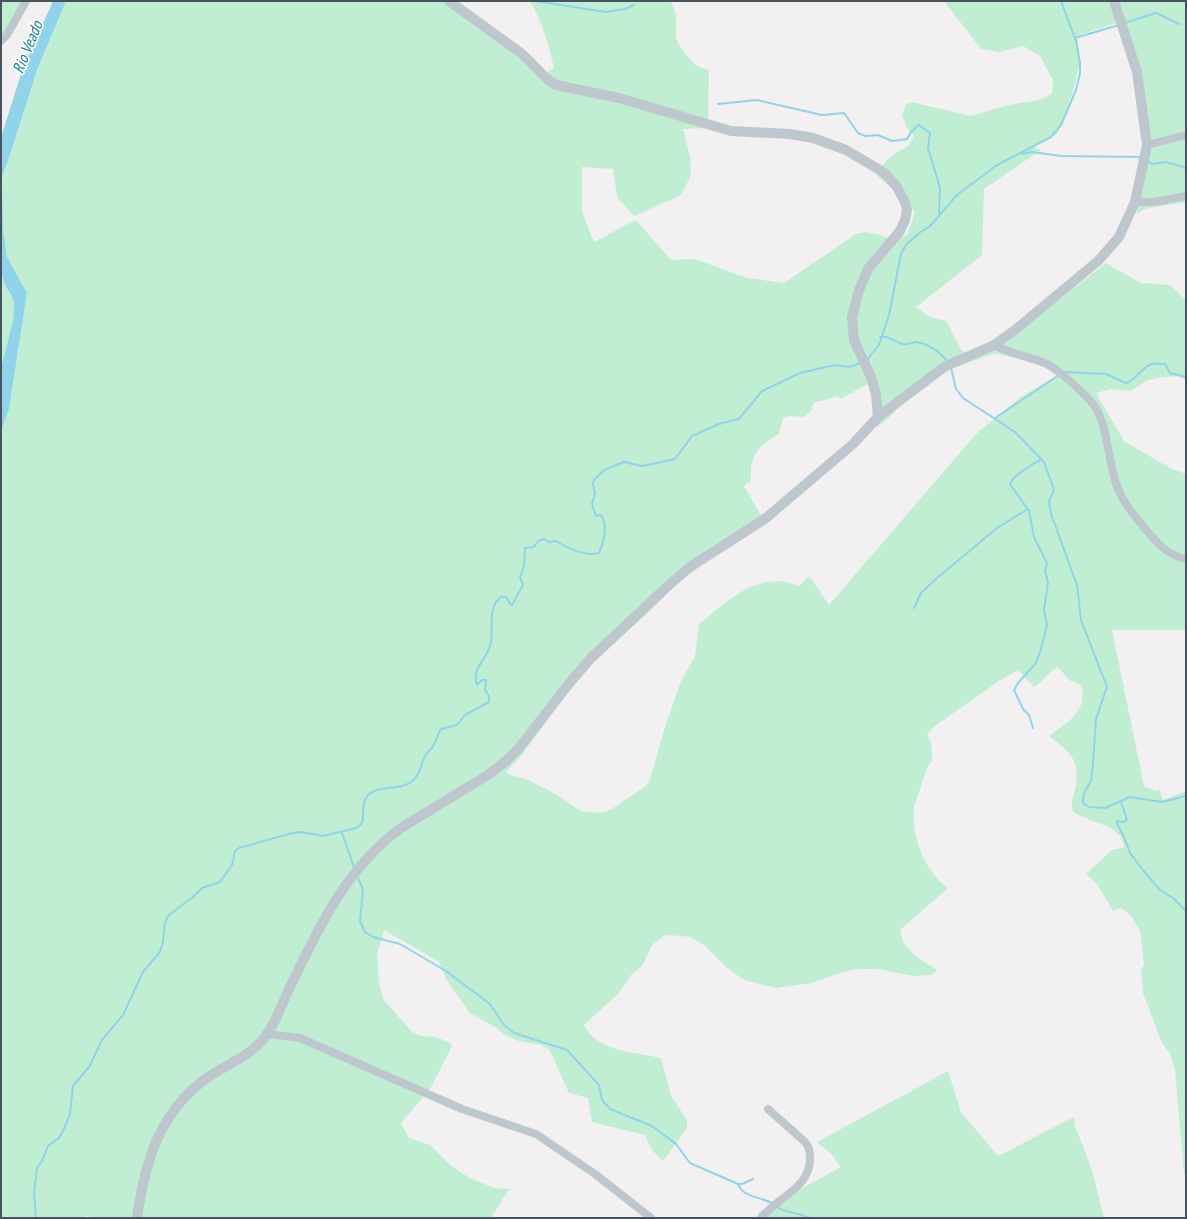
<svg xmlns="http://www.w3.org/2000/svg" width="1187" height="1219" font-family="'PT Sans Narrow',sans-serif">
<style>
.green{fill:#c0eed3;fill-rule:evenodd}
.water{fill:#8fd4ea}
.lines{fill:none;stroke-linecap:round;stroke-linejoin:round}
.stream{stroke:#8fd4ea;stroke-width:2}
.minor{stroke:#bec7ce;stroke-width:8}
.tertiary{stroke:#bec7ce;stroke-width:10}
.labels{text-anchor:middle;stroke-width:3.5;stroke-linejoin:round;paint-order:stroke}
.water-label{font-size:16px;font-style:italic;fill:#117ea0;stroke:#fff}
</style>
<rect width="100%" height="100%" fill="#f2f0f0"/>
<g class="green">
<path d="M1,1H31L9,38L1,45Z"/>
<path d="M66,1H449L507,42L534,58L545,73L554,68C549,46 542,21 530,1H670C679,14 675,22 676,37C676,43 692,63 697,66C701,68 706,69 709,70L708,128L683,129L690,157L691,175L681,195L634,216L617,197L613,169L582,167V212L594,242L636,220L671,260L695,259L747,278L784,283L856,234L865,232L877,234L893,240L907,235L915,213L906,199L876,175C881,167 886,160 893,155C905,146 907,151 914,136L907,128L902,115L906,105L911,102L971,116L1008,105L1039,100L1052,94L1053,80L1040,56L1023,46L999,52L981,49L944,1H1186V202L1144,209L1137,214L1146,117L1119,22L1077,36L1080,61L1074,88L1063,120L1057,134L1034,147L1041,150L984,189L982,255L916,307L930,317L946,321L960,348L970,358L998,348L1106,263L1141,283L1170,285L1186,300V380L1177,376L1158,378L1148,380L1131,391L1111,389L1096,393L1124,441L1170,468L1186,474V630H1112L1144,786L1156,791L1160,790L1163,800L1186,791V1175L1184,1174L1175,1070L1170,1053L1162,1043L1143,993L1141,971L1144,964L1140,931L1131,916L1121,908L1113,911L1097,884L1086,874L1112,850L1125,847C1123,844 1122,839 1119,835C1112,825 1085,820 1073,812C1070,799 1074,797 1076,784C1080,758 1067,750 1049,736C1066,723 1089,712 1081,685L1069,680L1058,667C1048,672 1045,680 1034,687L1018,670L999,681L932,728L927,735L931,742L932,760C926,768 924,777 921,786C919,793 915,802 914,809C911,838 925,871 948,888L900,930C902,951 921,959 937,970L932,975L914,976L878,969H858L842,972L812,983L776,988L744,980L726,967L705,946L691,937L669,935L664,936L652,945L642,966L631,975L618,994L584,1025C596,1052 637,1052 661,1058L671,1096L687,1120V1128L663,1161L652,1150L645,1135L592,1122L588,1098L569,1093L549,1049L541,1045L519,1041L505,1035L495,1027L470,1013L446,979L439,962L384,930L377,955L379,981L383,999L413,1033L421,1036L435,1037L449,1042L452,1046L430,1089L401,1123L409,1138L430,1145L451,1166L470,1178L494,1188L509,1189L491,1218H95L86,1216V1218H1V431L9,409L27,293L7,257L3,228L2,176L9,158L37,70ZM992,354C1006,354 1049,365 1056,376L1021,397L976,434L829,605L810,577L807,578L799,586C760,569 727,601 699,624L695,656L681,681L664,730L650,780L647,785L612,809L601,813L581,811L554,793L528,780L508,774L506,772L521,756L562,700L594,662L655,606L675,585L695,569L766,524L744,486L751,481C749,456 758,446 779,434L783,418L789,416L804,417L811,411L814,402L825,400L838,396L840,399L870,383L876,412L877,428L895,412L892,408L951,369Z"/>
<path d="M1,273L6,287L13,298L14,306L13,321L1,368Z"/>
<path d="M948,1071L961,1112L998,1156L1074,1117L1075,1126L1092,1170L1104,1218L757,1217L759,1212L841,1167L832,1155L817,1142Z"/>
</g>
<path class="water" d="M53,1H66L37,70L9,158L2,176L3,228L7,257L27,293L9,409L1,431V368L13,321L14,306L13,298L6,287L1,273V137L23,68Z"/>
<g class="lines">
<g class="stream">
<path d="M535,1L606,12L625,9L634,5"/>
<path d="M1125,23L1156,13L1179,24"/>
<path d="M1075,38L1119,25"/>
<path d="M718,104L757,100L822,115L844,113L858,133L865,136L878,135L892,141L907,139L911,132L919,125L930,133L928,148L940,188L939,214"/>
<path d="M1022,154L1032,152L1061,156L1141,157"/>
<path d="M1147,160L1152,164L1166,162L1186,168"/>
<path d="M880,337C890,335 894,343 904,344C908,345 912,342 916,342C929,344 940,352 948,362"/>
<path d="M867,360L879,345L889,315L901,254L906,245L919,233L930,226L957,195L997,165L1051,137L1061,125L1076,90L1080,73V63L1076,41L1061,1"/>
<path d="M951,368L956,389L963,398L1015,432L1044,462L1054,490L1049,501L1051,514L1077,585L1081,620L1107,687L1096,719L1093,763L1091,781L1084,793L1083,803L1089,807L1105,808L1130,797L1162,802L1186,796"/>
<path d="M1064,372L1106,374L1126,383C1137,380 1141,367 1152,364C1155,363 1161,364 1165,364L1170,373L1186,377"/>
<path d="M995,418L1059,375"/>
<path d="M914,608L921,593L937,578L997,528L1028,509"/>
<path d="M1033,728L1029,715L1023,709L1014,690L1018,683L1036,663L1041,649L1047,625L1044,610L1048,582L1045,571L1047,563L1034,537L1029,511L1010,484C1013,475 1033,464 1042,459"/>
<path d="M1121,802L1127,820L1123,822L1117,821V824L1124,837L1130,853L1143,870L1160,890L1173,898L1186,911"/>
<path d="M342,833L354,867"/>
<path d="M358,878L363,890L360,921L365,932L373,937L400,944L446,971L490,1004L504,1025L514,1033L567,1050L599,1085L602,1100L610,1109L652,1126L676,1144L690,1163L738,1184H742L753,1179"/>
<path d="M738,1184C743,1198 761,1196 773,1204"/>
<path d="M777,1207C787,1214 798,1212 809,1218"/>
<path d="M36,1218L34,1193L37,1168L42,1161L48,1146L59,1138L63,1131L70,1114L73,1086L89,1067L102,1040L123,1015L143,972L160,952L163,942L165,922L169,915L193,897L202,888L220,882L232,865L235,851L239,848L292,833L302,832L323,836L356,828C369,822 359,808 366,798C375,783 399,792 411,782C420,775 420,767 424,758C426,753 431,750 433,746C437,741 437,734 441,729L457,725L465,715L489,702V696L485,690L486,680H482L477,685C471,669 486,660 490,646C495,631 486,608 501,597H506L510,604L512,605L523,585L520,577L524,566L525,548L534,547L538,541L544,539L549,542L556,541C567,548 586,557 599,553C604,542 608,525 601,515L596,516L592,504L595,493L593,485L594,480L604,470L624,462L642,466L675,459L692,436L719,424L739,419L762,391L800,373L835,365L849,367L861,363"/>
</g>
<g class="minor">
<path d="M1,41L7,35L26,1"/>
<path d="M1147,145L1186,135"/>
<path d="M1135,202H1154L1186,196"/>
<path d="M994,345C1010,354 1028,356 1045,363C1056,367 1086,395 1093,404C1108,423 1108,463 1117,486C1123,504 1136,517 1147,531C1158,544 1169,556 1186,559"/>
<path d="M267,1034L300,1038L462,1109L536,1134L595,1174L651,1218"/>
<path d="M761,1218C773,1203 794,1193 803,1180C811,1169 813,1151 805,1142L768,1109"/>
</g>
<g class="tertiary">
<path d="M878,417L944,367L994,345L1015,330L1098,261L1119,237L1135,202L1147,145L1137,72L1114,1"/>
<path d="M137,1218C145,1161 160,1109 211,1075C229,1064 255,1053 267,1034C277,1020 283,1001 291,985C319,927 347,867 401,828L491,773L507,760L519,748L571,681L591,658L670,584L690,567L766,518L853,444L878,417L876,394L871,377L854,340L852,317L859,290L868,269L900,231L905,220L907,210L905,202L897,187L890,179L883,172L846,150L813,138L790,134L731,131L619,98L556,85L547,79L521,53L449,1"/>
</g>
</g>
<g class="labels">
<g class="water-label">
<text transform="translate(27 47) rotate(-68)" y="6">Rio Veado</text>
</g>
</g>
<rect width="1187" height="1219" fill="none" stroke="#48535d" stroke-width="4"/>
</svg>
